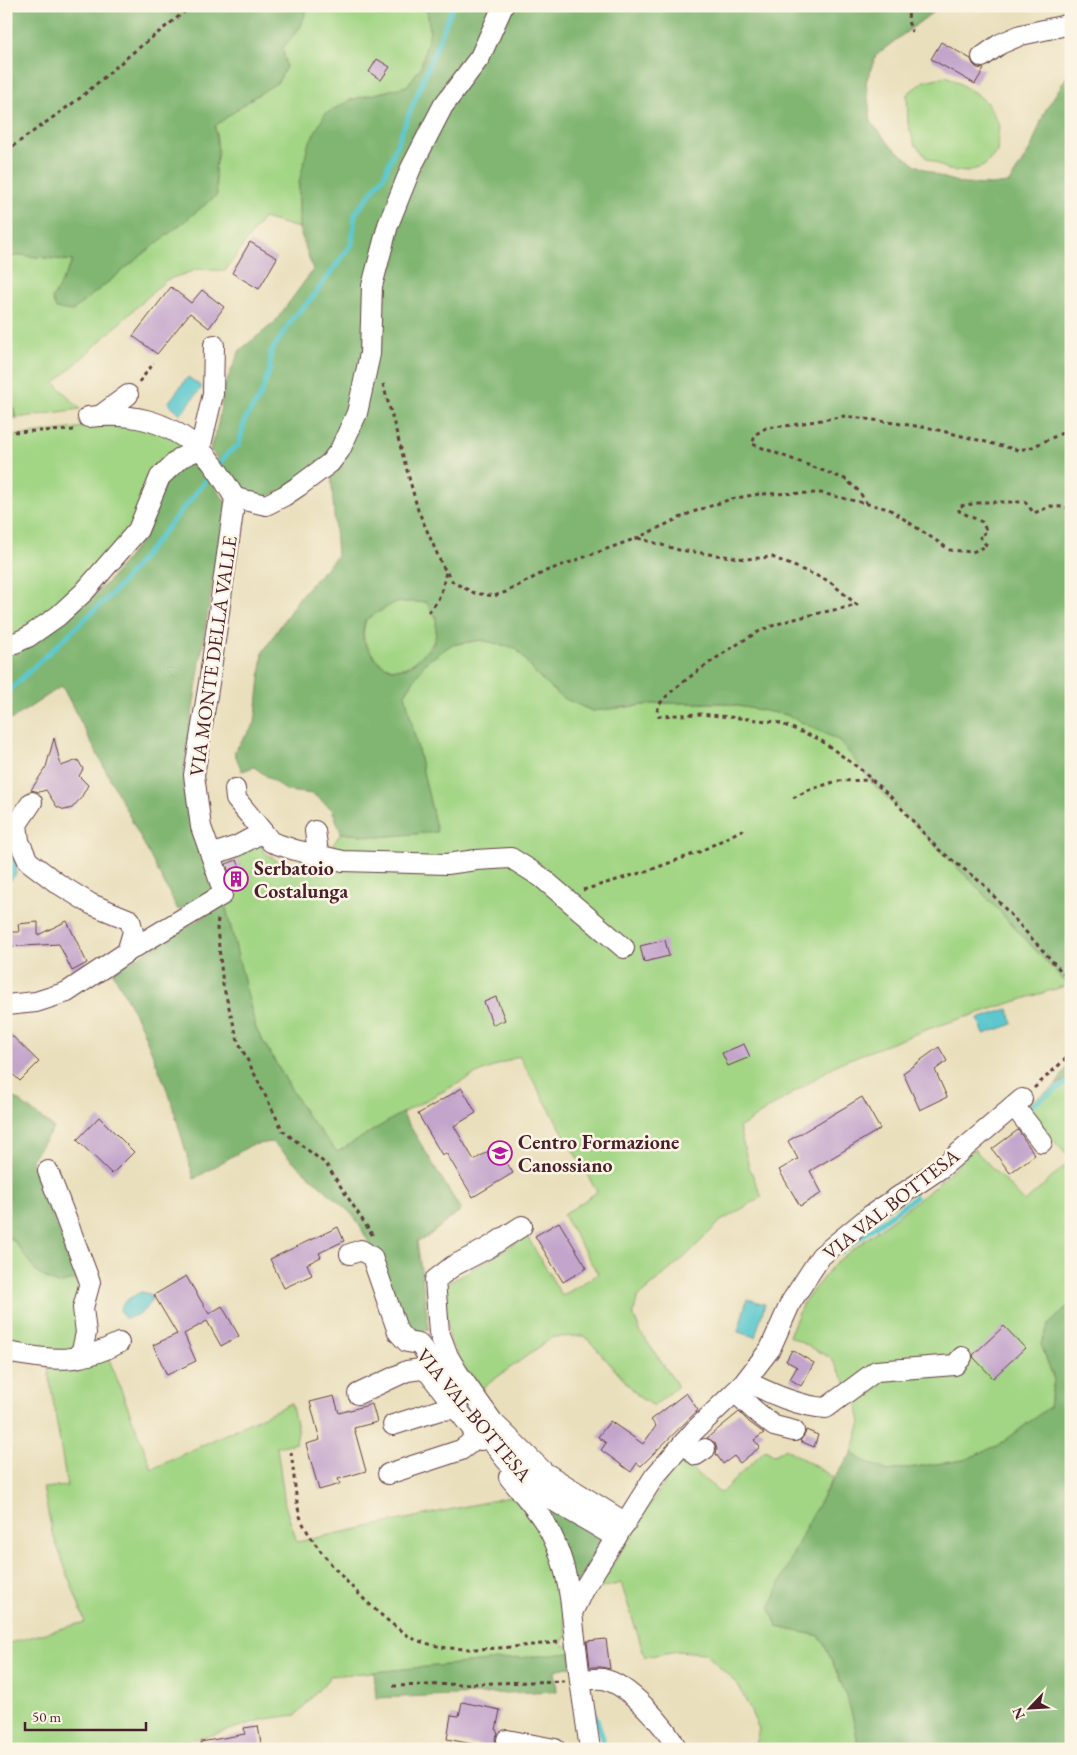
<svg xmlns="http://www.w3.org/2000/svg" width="1077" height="1755" font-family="'EB Garamond',serif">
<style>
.green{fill:#a2d584;stroke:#767a58}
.forest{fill:#81b672;stroke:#666a4e;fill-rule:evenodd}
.water{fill:#5bc8ce;stroke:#52747c}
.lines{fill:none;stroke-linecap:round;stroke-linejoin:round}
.stream{stroke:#5bc8ce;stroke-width:5}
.building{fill:#c3a5cc}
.minor-casing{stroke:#623c41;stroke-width:22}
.path{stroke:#623c41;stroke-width:3;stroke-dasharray:4 4;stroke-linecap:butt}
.minor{stroke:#fff;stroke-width:20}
.labels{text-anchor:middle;stroke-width:5;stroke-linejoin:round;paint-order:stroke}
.street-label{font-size:20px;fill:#4a1f2b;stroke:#fcf5e5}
.poi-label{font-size:20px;font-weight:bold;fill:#4a1f2b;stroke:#fcf5e5;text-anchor:start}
</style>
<rect width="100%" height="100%" fill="#fcf5e5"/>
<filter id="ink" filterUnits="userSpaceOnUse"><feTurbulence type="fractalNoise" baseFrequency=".02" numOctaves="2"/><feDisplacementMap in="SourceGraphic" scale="10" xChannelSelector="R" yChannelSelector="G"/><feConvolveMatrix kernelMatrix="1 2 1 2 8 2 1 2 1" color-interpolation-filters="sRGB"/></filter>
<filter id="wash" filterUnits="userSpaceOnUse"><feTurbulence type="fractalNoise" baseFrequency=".0096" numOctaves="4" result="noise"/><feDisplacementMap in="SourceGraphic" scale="20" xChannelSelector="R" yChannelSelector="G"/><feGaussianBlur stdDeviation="1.12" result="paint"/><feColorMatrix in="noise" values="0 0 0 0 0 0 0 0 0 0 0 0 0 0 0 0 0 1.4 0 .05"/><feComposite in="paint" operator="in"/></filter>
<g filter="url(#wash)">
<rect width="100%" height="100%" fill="#e9dfbc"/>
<g class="green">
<path d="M312,6H406L427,10L430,31L421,67L407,86L350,100L299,183V228L263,218L225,271L199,269L166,280L55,383L80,409L16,418L6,386V258L20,255L73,261L52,299L72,311L217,195L215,169L218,150L215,126L251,99L278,82L286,67L283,48L301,26L306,11Z"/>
<path d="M947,76L978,95L989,105L999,125L997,152L984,166L967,172L949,170L927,158L914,143L908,123L907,94L924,81Z"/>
<path d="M116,425L153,429L192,449L133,527L80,590L6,643V437L84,427Z"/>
<path d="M406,602H426C430,607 435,613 436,619C439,637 433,644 422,656C403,674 385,673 371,652C362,639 362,635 366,619L394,603Z"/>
<path d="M481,640L516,648L536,674L561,697L592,711L661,703H722L787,715L840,741L874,785L974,884L1068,985L931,1028L839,1063L739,1128L749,1167L762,1197L721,1221L687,1255L638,1297L633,1314L641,1333L678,1386L654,1406L640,1398L585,1336L553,1337L478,1391L450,1341L443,1294L447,1284L527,1236L562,1296L598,1274L563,1215L597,1192L519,1056L474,1075L402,1113L337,1152L305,1113L256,1029L225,904L232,901L230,893L249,886L238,858L219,864L256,838L265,853L285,866L321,863L341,833L378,837L437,832L405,694L425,663L451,645Z"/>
<path d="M1071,1076V1159L1022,1108Z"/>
<path d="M974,1149L1025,1202L1071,1160V1304L1049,1324L1041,1344L1054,1380L1049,1407L999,1445L964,1460L888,1471L862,1460L852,1453L861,1422L855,1397L831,1358L789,1336L803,1303L834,1264L933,1188Z"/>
<path d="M6,1235L15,1242L37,1273L57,1284L78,1279V1345L68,1352L6,1346Z"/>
<path d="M107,1354L152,1469L291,1403L298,1432L296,1443L277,1447L285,1505L297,1542L519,1495L543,1530L561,1587L567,1638H563V1646L570,1645L571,1653L331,1676L296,1715L265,1719L205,1737L147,1749H6V1644L85,1622L52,1532L43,1488L67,1486L47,1363Z"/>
<path d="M786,1449L833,1477L819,1503L777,1627L820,1636C836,1668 856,1712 858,1749H754L759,1729L739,1686L705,1653L677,1651L645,1657L621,1583L598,1589L643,1514L680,1460L721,1493L765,1450L774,1455Z"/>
</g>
<g class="forest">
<path d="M6,6H312L306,11L301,26L283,48L286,67L278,82L251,99L215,126L218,151L215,169L217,195L72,311L56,309L52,299L73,261L20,255L6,258Z"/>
<path d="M406,6H941L876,55L866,82L871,122L892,147L916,165L939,176L963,184L991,185L1009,183L1031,148L1045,111L1071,70V984L1068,985L974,884L874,785L840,741L787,715L722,703H661L592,711L561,697L536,674L516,648L481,640L451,645L425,663L405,694L437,832L378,837L341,833L332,809L313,794L287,791L254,767L242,771L234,752L255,723L263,652L301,595L337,556L331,473L259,499L239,490L210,449L218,424L224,387L240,350L274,323L313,270L299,228V183L308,145L325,114L350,100L407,86L421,67L430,31L427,10ZM406,602H426L436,617V635L433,645L416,661L406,668L391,669L378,662L363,641V630L365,620L394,603Z"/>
<path d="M6,386H8L16,418L6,419Z"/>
<path d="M196,457L218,492L227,503L209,603L184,768L191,818L216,892L178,910L62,686L6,723V655L63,622L108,582L144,537L165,482Z"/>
<path d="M225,904L256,1029L305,1113L337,1152L402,1113L461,1210L426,1238L417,1241L429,1329L405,1333L384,1269L354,1216L272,1142L251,1145L194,1179L170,1097L141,1026L113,972Z"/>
<path d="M1071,1061V1076L1056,1085Z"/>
<path d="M6,1091L54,1128L31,1159L78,1279L57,1284L37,1273L15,1242L6,1235Z"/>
<path d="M1071,1304V1749H858C856,1712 836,1669 820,1636L777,1627L770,1608C792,1553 816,1500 852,1453L862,1460L888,1471L964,1460L999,1445L1049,1407L1054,1380L1041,1344L1049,1324Z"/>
<path d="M524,1486L604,1539L575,1585Z"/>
<path d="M571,1653L572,1666L555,1670L557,1691L376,1698L374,1672Z"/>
</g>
<g class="water">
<path d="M188,377L202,387L181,414L168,403Z"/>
<path d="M6,851L12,853C20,864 19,877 6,883Z"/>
<path d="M1008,1009L1013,1024L984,1034L978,1019Z"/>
<path d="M141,1292L150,1294L152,1298C150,1309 135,1318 125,1318L120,1311C121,1301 132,1297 141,1292Z"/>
<path d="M747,1299L765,1304L755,1337L738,1332Z"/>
</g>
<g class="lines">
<g class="stream">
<path d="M219,464L229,452L239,445L245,419L260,397L270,369L271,352L293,318L311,299L352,244L355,214L384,176L453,6"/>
<path d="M6,693L117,589L214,471"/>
<path d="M1023,1111L1071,1080"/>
<path d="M841,1252L915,1197"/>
<path d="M593,1708L603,1738V1749"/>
</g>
</g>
<g id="blocks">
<g class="building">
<path d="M941,42L971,59L973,64L977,68L984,69L975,84L931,59Z"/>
<path d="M377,59L390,67L381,80L369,72Z"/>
<path d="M250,242L277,258L259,289L232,273Z"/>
<path d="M171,287L191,303L202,290L224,307L209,328L190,313L157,354L133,336Z"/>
<path d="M54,738L61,766L78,760L83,769L79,776L88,785L81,798L72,808L65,810L57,807L46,790L39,792L31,790L46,767Z"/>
<path d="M237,860L245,880L233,884L226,864Z"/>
<path d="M67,921L87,963L72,971L59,944L6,947V934L12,932H19L18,924L38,922V935Z"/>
<path d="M665,940L669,956L644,962L640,946Z"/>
<path d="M496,997L505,1020L493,1025L484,1002Z"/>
<path d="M6,1030L39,1062L20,1081L6,1068Z"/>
<path d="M744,1044L750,1057L728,1066L722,1053Z"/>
<path d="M939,1047L947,1061L935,1070L947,1097L920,1110L903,1073Z"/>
<path d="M462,1088L476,1113L454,1126L474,1160L497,1146L513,1173L473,1197L446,1153L442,1155L418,1114Z"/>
<path d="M862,1097L880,1129L810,1171L822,1193L800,1206L779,1170L798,1159L788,1141Z"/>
<path d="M99,1117L134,1152L112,1174L77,1140Z"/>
<path d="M1018,1130L1035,1155L1010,1173L992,1149Z"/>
<path d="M559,1222L587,1268L563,1282L535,1236Z"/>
<path d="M338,1227L344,1241L319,1253L321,1257L307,1264L312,1275L284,1288L270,1259Z"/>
<path d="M186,1276L209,1314L222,1306L239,1336L221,1346L207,1321L184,1334L196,1361L167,1375L153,1345L177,1334L154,1295Z"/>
<path d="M1004,1326L1025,1348L993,1378L974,1358L973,1355Z"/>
<path d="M792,1350L814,1363L801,1386L790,1379L797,1367L786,1361Z"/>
<path d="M686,1393L698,1410L641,1466L637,1463L631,1472L601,1450L606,1443L598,1437L610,1421L643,1444L656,1426L651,1420Z"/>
<path d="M334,1396L339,1413L372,1404L377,1422L354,1428L366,1471L338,1479L340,1484L319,1490L306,1444L320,1440L310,1402Z"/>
<path d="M739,1412L749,1422L764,1433L754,1440L760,1447L740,1463L734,1456L723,1464L716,1454L717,1449L715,1443L707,1438Z"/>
<path d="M806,1430L818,1435L814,1447L800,1441L805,1434Z"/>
<path d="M606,1639L610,1669L601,1667H590L587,1641Z"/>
<path d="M462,1702L500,1710L496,1730L498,1733L495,1738L496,1745L492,1748L447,1739L451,1715L459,1716Z"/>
<path d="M258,1726L262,1749H201V1742L245,1734L244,1728Z"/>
</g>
</g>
</g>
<g filter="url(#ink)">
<use href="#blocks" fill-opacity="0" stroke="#623c41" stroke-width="1"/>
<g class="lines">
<g class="minor-casing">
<g id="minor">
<path d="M982,57L1000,44L1021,35L1071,24"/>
<path d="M101,415L128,395"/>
<path d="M235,498L266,505L284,496L299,486L330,463L340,450L357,413L370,354L372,286L388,225L411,168L443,106L480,57L503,6"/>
<path d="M6,647L28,637L58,616L84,592L138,530L160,477L180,458L200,449L213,394L214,345"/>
<path d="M32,802L17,824L19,841L28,861L57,883L91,904L130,920L133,932L127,952"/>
<path d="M315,831L317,845L315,854"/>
<path d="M263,832L271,842L295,850L343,861L447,864L476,860L511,858L541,877L624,948"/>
<path d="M211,855L237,846L263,832L236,799L235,789"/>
<path d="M6,1005L36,1002L67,992L127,952L222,895V888L211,855L201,827L194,775L209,683L235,498C224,481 214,462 199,449C166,420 131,412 88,417"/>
<path d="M1014,1106L1042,1142"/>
<path d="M48,1171L90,1282L83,1308L86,1333L82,1350L75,1358"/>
<path d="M522,1226L488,1248L453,1266L435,1280L439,1332L448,1356L458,1373L493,1422L544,1472L626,1523"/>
<path d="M350,1254L361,1250L372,1257L398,1332L407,1342L419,1344L459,1396"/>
<path d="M6,1352C52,1360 76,1365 119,1343"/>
<path d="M746,1381C771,1394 798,1406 826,1408L876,1371L955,1365L962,1357"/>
<path d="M735,1392L754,1410L774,1426L794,1431"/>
<path d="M358,1394L407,1371L421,1369L428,1372L481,1440"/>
<path d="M478,1422C490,1437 500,1455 513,1468C541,1499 582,1515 616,1538"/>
<path d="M393,1425L440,1410L456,1409"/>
<path d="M684,1442L696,1455L705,1449"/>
<path d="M388,1474L461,1450L469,1444L476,1434"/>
<path d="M509,1477C521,1492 535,1507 545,1523C561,1549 569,1583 572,1613"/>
<path d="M580,1680C587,1680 596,1678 603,1679C628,1684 666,1726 677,1749"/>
<path d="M507,1740L555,1749"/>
<path d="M590,1749L580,1680L572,1613L583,1590L654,1477L694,1431L743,1384L770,1349L791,1302L821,1256L871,1215L941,1168L1022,1099"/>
</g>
</g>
<g class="path">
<path d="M909,6L908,21L912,32"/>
<path d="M6,151L80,98L131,54L192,6"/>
<path d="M139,382L154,363"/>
<path d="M383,384L418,510L442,565L453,582L474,593L494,596L506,592L546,571L637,538L690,513L731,499L759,494L821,493L889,509L950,550L972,552L987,546L979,536L987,532L982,522L959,511V507L960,506L984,502H1025L1034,513L1051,506L1071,508"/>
<path d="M6,432L76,430"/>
<path d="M867,504L859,491L845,479L752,444L756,434L766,428L792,425L845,416L930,428L1018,450L1030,448L1071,429"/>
<path d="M638,538L679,550L746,559L772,557L829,581L857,605C826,612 794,617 764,629C744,638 669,688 659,705C658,707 657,711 657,713L659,716L701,714L777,722L819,739L860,769L893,799L938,849L983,884L1071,982"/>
<path d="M428,612C440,602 443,587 446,571"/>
<path d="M793,798L809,790L837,781L871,780"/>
<path d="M583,890L650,870L699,852L746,828"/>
<path d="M218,919L217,928L223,985L238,1041L283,1131L326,1164L373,1236"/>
<path d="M1034,1088L1071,1054"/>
<path d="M291,1452C294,1470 295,1499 300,1516C311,1550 380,1620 412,1638C420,1642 433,1645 441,1647C477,1652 523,1646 559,1642"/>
<path d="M393,1686L564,1681"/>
</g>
<use href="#minor" class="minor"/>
</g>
</g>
<defs>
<g id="building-ring" transform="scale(1.25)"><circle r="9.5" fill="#fcf5e5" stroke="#b5179e" stroke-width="1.5"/><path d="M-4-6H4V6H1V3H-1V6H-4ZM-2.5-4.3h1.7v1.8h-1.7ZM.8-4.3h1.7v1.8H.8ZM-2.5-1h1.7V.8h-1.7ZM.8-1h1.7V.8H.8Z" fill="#b5179e"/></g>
<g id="school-ring" transform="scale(1.25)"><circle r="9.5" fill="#fcf5e5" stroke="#b5179e" stroke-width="1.5"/><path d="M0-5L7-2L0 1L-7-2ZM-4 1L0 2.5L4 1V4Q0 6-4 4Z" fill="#b5179e"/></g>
</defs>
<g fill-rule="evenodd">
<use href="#building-ring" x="236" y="879"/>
<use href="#school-ring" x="500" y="1153"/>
</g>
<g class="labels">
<g class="street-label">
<text transform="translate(213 656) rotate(-82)" y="7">VIA MONTE DELLA VALLE</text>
<text transform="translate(891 1204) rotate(-38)" y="7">VIA VAL BOTTESA</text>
<text transform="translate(474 1415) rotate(50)" y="7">VIA VAL BOTTESA</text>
</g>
<g class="poi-label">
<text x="254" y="875">Serbatoio<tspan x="254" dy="23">Costalunga</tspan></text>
<text x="518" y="1149">Centro Formazione<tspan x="518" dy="23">Canossiano</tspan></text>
</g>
</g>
<rect width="1077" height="1755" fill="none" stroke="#fcf5e5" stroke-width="25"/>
<g transform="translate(1030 1708) rotate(245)" stroke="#fcf5e5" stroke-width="4" paint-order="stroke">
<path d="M0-4L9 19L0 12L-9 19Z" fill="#4a1f2b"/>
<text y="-8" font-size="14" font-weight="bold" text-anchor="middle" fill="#4a1f2b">N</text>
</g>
<path d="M25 1722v8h121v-8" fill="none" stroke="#4a1f2b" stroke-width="2.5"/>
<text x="32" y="1722" font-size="15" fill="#4a1f2b" stroke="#fcf5e5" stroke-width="4" paint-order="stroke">50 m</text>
</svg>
